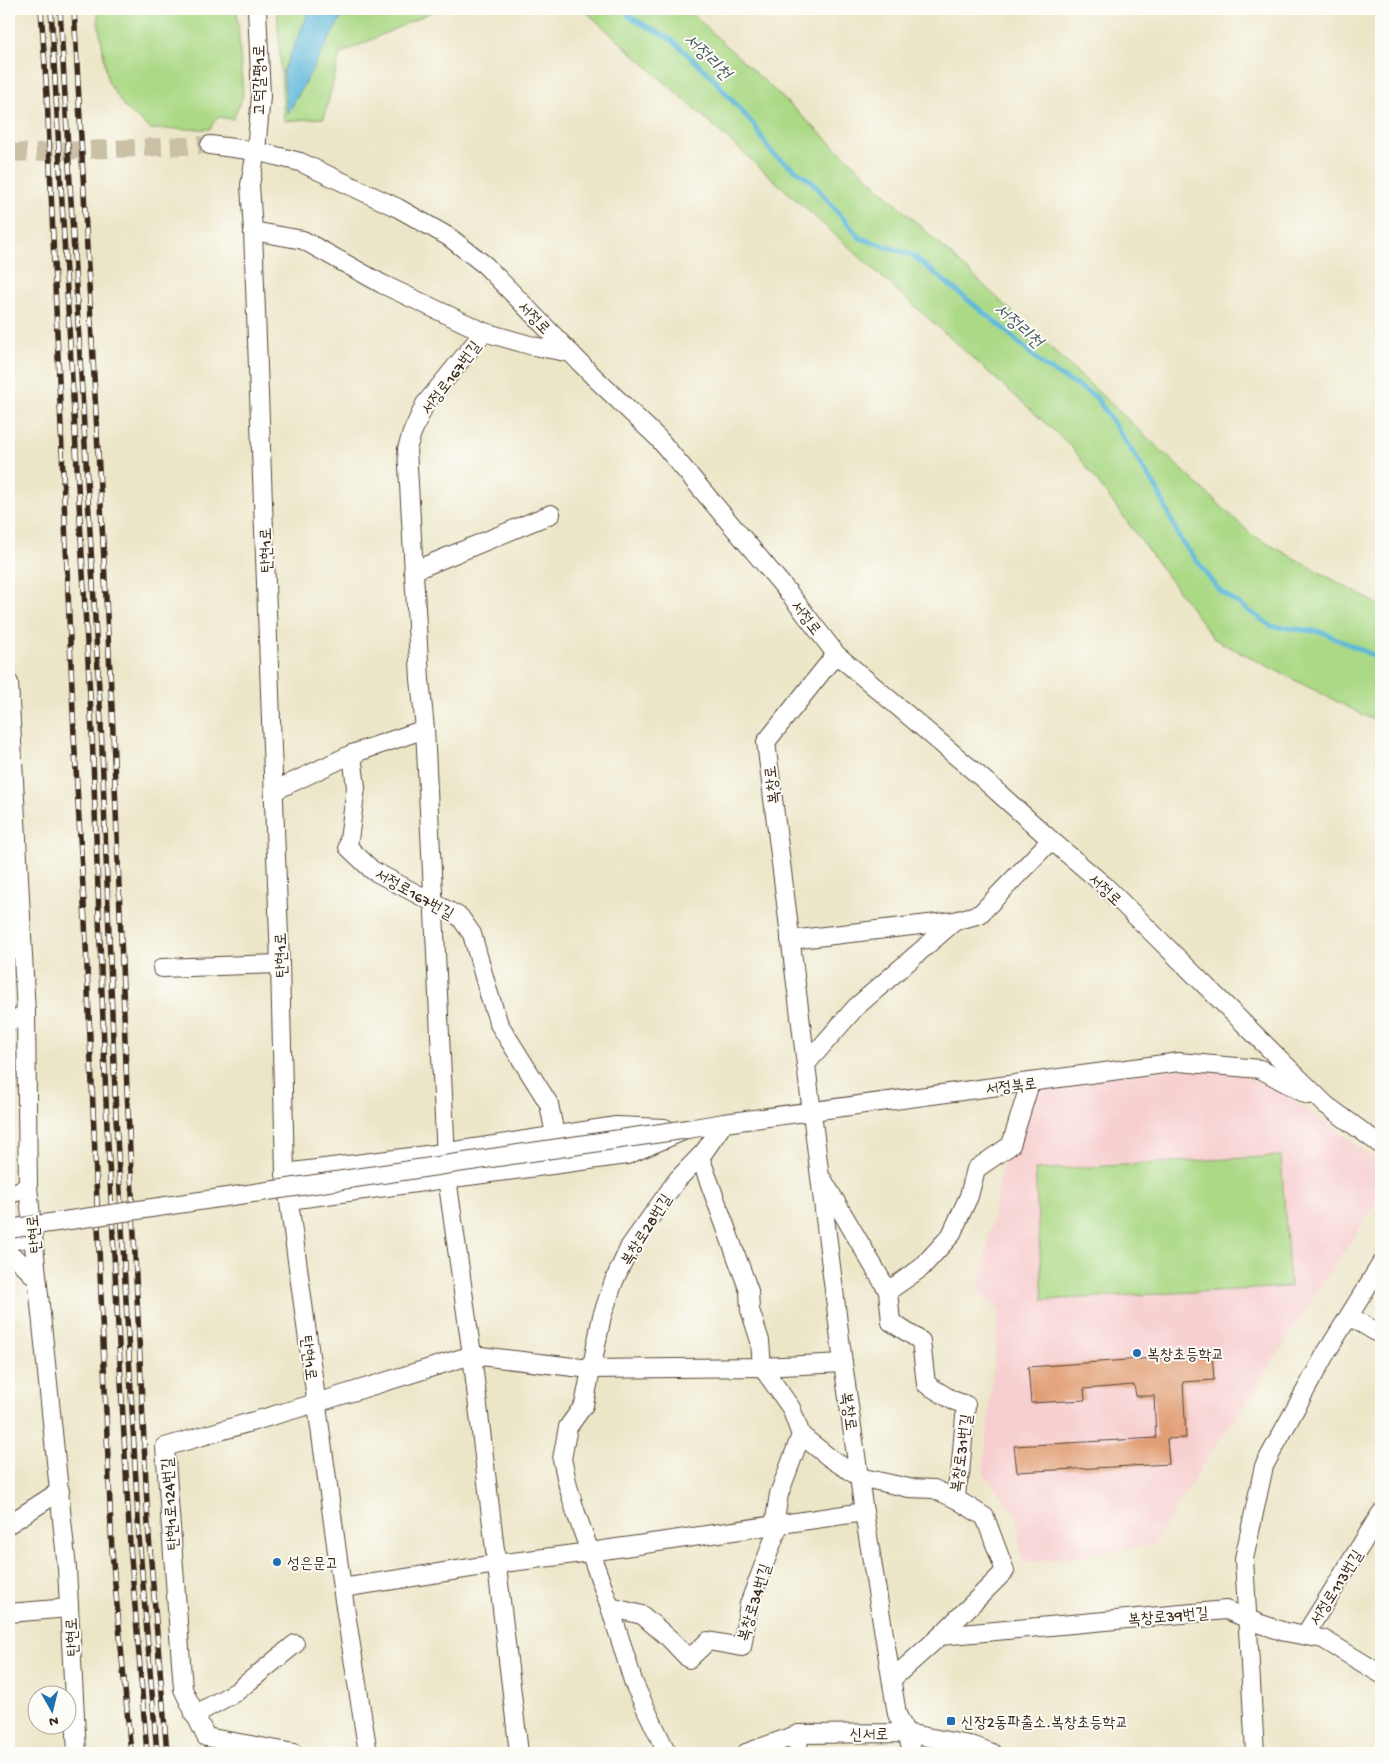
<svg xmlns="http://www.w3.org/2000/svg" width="1390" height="1762" font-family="'Gochi Hand','Poor Story',sans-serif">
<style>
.built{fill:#f7cfd0}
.green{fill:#abd986;stroke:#738252}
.water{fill:#5cb7da;stroke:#4c707c}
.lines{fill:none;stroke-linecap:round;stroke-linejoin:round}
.stream{stroke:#5cb7da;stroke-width:5}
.building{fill:#e19e74}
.minor-tunnel{stroke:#c9c0a6;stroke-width:18;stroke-dasharray:18 9;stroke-linecap:butt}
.minor-casing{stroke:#564638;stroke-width:20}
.minor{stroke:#fff;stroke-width:18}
.rail-casing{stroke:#3b2a1e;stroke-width:5.5}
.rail{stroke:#fdfcf7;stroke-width:4;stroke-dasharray:11;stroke-linecap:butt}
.minor-bridge-casing{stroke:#564638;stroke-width:20;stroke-linecap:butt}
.minor-bridge{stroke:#fff;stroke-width:18}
.poi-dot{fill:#1f6fb2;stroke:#fdfcf7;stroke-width:2}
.labels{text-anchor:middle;stroke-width:4;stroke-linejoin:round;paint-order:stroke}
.street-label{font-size:16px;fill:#3b2a1e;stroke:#fdfcf7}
.poi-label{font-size:16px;fill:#3b2a1e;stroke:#fdfcf7;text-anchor:start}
.water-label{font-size:18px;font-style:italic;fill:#475b60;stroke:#fdfcf7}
</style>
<rect width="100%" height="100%" fill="#fdfcf7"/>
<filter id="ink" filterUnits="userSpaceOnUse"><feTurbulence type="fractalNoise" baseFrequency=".02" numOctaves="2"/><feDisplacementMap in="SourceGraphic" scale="10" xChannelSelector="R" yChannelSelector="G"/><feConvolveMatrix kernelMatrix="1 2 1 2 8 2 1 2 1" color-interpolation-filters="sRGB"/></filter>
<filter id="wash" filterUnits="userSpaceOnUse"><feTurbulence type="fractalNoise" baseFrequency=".0096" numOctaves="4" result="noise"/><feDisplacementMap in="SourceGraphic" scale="20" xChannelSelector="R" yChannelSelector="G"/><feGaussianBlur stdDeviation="1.12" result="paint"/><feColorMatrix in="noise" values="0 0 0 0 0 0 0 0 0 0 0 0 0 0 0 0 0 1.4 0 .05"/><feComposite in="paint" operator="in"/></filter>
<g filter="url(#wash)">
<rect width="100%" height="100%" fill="#ece6c8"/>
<path class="built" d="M1198,1067L1240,1075L1282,1091L1381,1163V1197L1321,1285L1251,1396L1207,1458L1154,1545L1023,1564L1016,1513L983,1474L999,1309L979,1293L1006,1143L1027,1085Z"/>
<g class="green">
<path d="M98,9H237L243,96L233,119L217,117L210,129H151L125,108L108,82L98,21Z"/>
<path d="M277,9H438L340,54L324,118L284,121Z"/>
<path d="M583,9H687L1252,535L1381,606V724L1214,639L1071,446Z"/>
<path d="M1281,1156L1290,1287L1043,1300L1035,1170Z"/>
</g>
<path class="water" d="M310,9H346L287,115L283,71Z"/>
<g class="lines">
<path class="stream" d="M623,9L630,17L672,40L710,75L753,124L772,153L811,181L860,238L912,255L1003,328L1044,366L1096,397L1157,489L1180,539L1220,591L1271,626L1322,632L1381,659"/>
</g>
<g id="blocks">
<path class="building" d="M1212,1354L1214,1380L1183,1382L1186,1438L1167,1439L1169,1464L1017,1472L1014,1446L1156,1438L1154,1396H1136L1134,1385L1084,1389L1085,1400L1031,1403L1028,1367Z"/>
</g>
</g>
<g filter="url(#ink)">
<use href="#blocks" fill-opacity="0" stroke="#564638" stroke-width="1"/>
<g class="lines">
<path class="minor-tunnel" d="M9,153L210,145"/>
<g class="minor-casing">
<g id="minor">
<path d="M257,9L261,96L256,151L250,185L253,231L280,964L285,1173L342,1588L368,1753"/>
<path d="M210,145L256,151L300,162L398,208L449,237L485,265L595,378L658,438L789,593L836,654L983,779L1051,840L1104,885L1326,1105L1381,1145"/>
<path d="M253,231L303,240L382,284L484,332"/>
<path d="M413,571L551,514"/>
<path d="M836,654L766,742L843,1363L864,1512L897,1714L906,1733L913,1753"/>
<path d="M9,683L26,1014L28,1187L67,1569L77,1753"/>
<path d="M425,729L447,1178L472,1355L519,1753"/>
<path d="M274,791L352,754"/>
<path d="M790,940L955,921L980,914L1051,840"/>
<path d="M162,968L280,964"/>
<path d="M9,1022L26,1014"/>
<path d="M806,1064L856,1007L955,921"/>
<path d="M555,1135L549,1104L499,1024L488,991L472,934L460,917L372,870L348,847L356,788L352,754L425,729L420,679L407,449L412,433L425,404L484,332L533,346L571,353"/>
<path d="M700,1157L749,1291L750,1310L760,1341L762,1367L791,1408L801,1435L779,1494L774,1526"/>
<path d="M285,1173L442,1153L616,1126L665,1128"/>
<path d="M823,1180L888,1291"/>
<path d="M9,1195L28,1187"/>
<path d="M289,1200L627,1155L688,1129L724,1123L1179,1062L1260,1069L1308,1095"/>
<path d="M9,1241L33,1237"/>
<path d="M9,1255L18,1260L37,1279"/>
<path d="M1349,1316L1381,1335"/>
<path d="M801,1435L830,1458L859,1477L909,1488L934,1489L956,1499L957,1485L960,1474L966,1405L952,1400L926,1384L921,1341L891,1322L888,1291L921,1268L951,1235L969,1196L976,1169L1011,1145L1030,1083"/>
<path d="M9,1524L60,1491"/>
<path d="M342,1588L496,1564L590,1552L864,1512"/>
<path d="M610,1607L642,1615L670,1639L689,1659L708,1641L742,1647L749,1604L779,1525"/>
<path d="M9,1613L69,1608"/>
<path d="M1305,1635L1381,1513"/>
<path d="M940,1636L1005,1571L985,1517L956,1499"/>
<path d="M892,1679L940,1636L1226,1610L1261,1624L1285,1632L1323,1639L1381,1674"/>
<path d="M194,1715L236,1692L295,1644"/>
<path d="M294,1753L206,1737L183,1689L165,1447L316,1403L472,1355L590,1369L762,1367L843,1363"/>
<path d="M667,1753L634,1684L610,1607L576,1513L568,1486L562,1459L568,1427L584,1405L602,1316L614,1281L630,1246L677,1180L704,1152L724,1123"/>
<path d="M746,1753L799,1734L906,1733L974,1746L992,1753"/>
<path d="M798,1753L799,1734"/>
<path d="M1255,1753L1244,1559L1264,1466L1326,1353L1381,1264"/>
</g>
</g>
<use href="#minor" class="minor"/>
<g class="rail-casing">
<g id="rail">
<path d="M41,9L47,95L74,735L85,921L112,1552L131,1753"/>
<path d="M51,9L92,731L107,1126L130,1545L147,1753"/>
<path d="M60,9L101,723L116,1118L139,1537L157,1753"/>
<path d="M74,9L112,708L127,1090L148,1525L167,1753"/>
</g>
</g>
<use href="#rail" class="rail"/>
<g class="minor-bridge-casing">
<path id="minor-bridge" d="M9,1229L688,1129"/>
</g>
<use href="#minor-bridge" class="minor-bridge"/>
</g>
</g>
<g class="poi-dot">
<circle cx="1137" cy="1353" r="5"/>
<circle cx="277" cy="1562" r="5"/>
<rect x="946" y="1716" width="10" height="10" rx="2.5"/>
</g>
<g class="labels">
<g class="street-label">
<text transform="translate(258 80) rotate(-90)" y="6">고덕갈평1로</text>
<text transform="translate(535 317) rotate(46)" y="6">서정로</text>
<text transform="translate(450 377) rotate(-53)" y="6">서정로167번길</text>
<text transform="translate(265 550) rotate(-92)" y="6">탄현1로</text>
<text transform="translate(807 617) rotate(52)" y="6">서정로</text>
<text transform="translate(771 785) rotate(-97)" y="6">복창로</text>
<text transform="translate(1106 889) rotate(43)" y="6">서정로</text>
<text transform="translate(415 893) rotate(29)" y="6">서정로167번길</text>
<text transform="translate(280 955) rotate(-92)" y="6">탄현1로</text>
<text transform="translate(1011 1085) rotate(-7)" y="6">서정북로</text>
<text transform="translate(645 1229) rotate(-58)" y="6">복창로28번길</text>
<text transform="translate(33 1234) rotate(-96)" y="6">탄현로</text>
<text transform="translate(310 1358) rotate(83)" y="6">탄현1로</text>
<text transform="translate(850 1411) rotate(82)" y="6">복창로</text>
<text transform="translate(960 1453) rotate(-82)" y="6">복창로31번길</text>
<text transform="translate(169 1504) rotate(-94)" y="6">탄현1로124번길</text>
<text transform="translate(1335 1587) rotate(-58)" y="6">서정로113번길</text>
<text transform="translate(753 1602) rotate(-73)" y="6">복창로34번길</text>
<text transform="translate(1168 1615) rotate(-5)" y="6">복창로39번길</text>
<text transform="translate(71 1637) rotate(-93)" y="6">탄현로</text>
<text x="869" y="1739">신서로</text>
</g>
<g class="poi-label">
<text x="1147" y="1359">복창초등학교</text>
<text x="287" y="1568">성은문고</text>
<text x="961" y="1727">신장2동파출소.복창초등학교</text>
</g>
<g class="water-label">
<text transform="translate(708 56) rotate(44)" y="6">서정리천</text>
<text transform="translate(1019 325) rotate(41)" y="6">서정리천</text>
</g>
</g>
<rect width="1390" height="1762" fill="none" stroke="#fdfcf7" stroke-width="30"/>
<g transform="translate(52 1710) rotate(172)"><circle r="24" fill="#fdfcf7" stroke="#afa8a0"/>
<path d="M0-4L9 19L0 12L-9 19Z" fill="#1f6fb2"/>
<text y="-8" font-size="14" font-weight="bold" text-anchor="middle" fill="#3b2a1e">N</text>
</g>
</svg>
